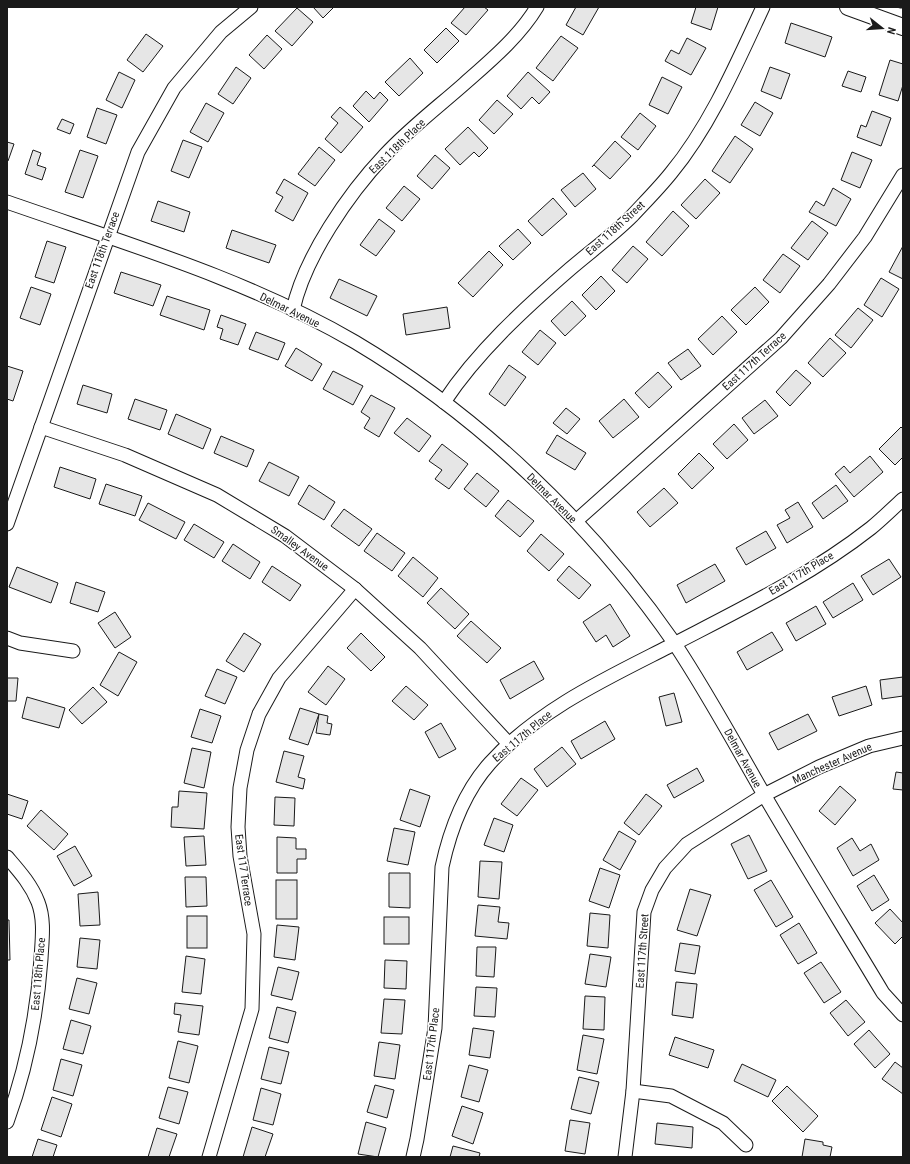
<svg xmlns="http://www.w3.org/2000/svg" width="910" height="1164" font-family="'Roboto Condensed',sans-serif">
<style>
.building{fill:#e6e6e6;stroke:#1a1a1a}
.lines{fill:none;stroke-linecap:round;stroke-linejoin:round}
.minor-casing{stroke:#1a1a1a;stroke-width:15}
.tertiary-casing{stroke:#1a1a1a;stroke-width:18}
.path{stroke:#5f5f5f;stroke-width:2.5;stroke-dasharray:3 2;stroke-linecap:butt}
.minor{stroke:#fff;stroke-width:13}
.tertiary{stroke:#fff;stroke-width:16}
.labels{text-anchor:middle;stroke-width:3;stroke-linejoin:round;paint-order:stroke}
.street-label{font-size:11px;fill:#1a1a1a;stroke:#fff}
</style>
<rect width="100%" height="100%" fill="#fff"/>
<g class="building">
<path d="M313,7H334L323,18Z"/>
<path d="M465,7H484L488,10L466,35L451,23Z"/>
<path d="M576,7H599L583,35L566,25Z"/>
<path d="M696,7H718L711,30L691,23Z"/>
<path d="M297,8L313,22L292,46L275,31Z"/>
<path d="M791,23L832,37L825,57L785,43Z"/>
<path d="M446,28L459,41L437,63L424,50Z"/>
<path d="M146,34L163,46L143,72L127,60Z"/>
<path d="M267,35L282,49L264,69L249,55Z"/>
<path d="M561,36L578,48L553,81L536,68Z"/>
<path d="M687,38L706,48L691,75L665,61L671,50L679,54Z"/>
<path d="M410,58L423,73L399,96L385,82Z"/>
<path d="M890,60L903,64V85L898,101L879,95Z"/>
<path d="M236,67L251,78L233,104L218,94Z"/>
<path d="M770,67L790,74L781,99L761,91Z"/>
<path d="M848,71L866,77L861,92L842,86Z"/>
<path d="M119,72L135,80L122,108L106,100Z"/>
<path d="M528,72L550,92L539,104L532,97L521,109L507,96Z"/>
<path d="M662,77L682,87L668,114L649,105Z"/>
<path d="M366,91L374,99L380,92L388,100L369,122L353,106Z"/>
<path d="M497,100L513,114L494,134L479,120Z"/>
<path d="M755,102L773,113L760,136L741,125Z"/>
<path d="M206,103L224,113L208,142L190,132Z"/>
<path d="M340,107L363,127L341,153L325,139L338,123L331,117Z"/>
<path d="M97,108L117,115L106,144L87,137Z"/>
<path d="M872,111L891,118L881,146L857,137L861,125L866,127Z"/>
<path d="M640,113L656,126L638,150L621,137Z"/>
<path d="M62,119L74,124L70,134L57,129Z"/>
<path d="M468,127L488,148L479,157L474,152L460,165L445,149Z"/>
<path d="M735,136L753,149L730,183L712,171Z"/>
<path d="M183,140L202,147L189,178L171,171Z"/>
<path d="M615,141L631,156L610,179L594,165L592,167Z"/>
<path d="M7,142L14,144L8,161L7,160Z"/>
<path d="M319,147L335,160L315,186L298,174Z"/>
<path d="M33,150L41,153L37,165L46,168L42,180L25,174Z"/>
<path d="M80,150L98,156L83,198L65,192Z"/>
<path d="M852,152L872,160L860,188L841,180Z"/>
<path d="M435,155L450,168L432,189L417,176Z"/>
<path d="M583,173L596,189L575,207L561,190Z"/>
<path d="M284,179L308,193L293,221L275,211L283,197L276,193Z"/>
<path d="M705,179L720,193L696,219L681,205Z"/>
<path d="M404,186L420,199L402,221L386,208Z"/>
<path d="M833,188L851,199L836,226L809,212L816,201L824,206Z"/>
<path d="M553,198L567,214L542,236L528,221Z"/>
<path d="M158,201L190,212L184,232L151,221Z"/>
<path d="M673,211L689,226L662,256L646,242Z"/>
<path d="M379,219L395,231L376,256L360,245Z"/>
<path d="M812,221L828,233L808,260L791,248Z"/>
<path d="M518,229L531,243L513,260L499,246Z"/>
<path d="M232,230L276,245L269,263L226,248Z"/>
<path d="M47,241L66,247L54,283L35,277Z"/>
<path d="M633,246L648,259L627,283L612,270Z"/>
<path d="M903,246V279L889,272Z"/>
<path d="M489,251L503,265L473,297L458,283Z"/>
<path d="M783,254L800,266L780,293L763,280Z"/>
<path d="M121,272L161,285L153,306L114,293Z"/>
<path d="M601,276L615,291L596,310L582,295Z"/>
<path d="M881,278L899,289L882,317L864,305Z"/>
<path d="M339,279L377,296L367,316L330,298Z"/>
<path d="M31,287L51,294L40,325L20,318Z"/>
<path d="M755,287L769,302L746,325L731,310Z"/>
<path d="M167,296L210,310L204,330L160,315Z"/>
<path d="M572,301L586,316L565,336L551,321Z"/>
<path d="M447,307L450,328L406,335L403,314Z"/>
<path d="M858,308L873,320L851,348L835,335Z"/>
<path d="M221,315L246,324L238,345L220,339L223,329L217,327Z"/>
<path d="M722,316L737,332L713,355L698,339Z"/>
<path d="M540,330L556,343L538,365L522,352Z"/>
<path d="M256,332L285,343L278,360L249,349Z"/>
<path d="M830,338L846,353L823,377L808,363Z"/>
<path d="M296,348L322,364L312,381L285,366Z"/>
<path d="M688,349L701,366L681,380L668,363Z"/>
<path d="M509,365L526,377L505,406L489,394Z"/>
<path d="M7,366L23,371L13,401L7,399Z"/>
<path d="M796,370L811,383L790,406L776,392Z"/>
<path d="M333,371L363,386L353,405L323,389Z"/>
<path d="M658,372L672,387L649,408L635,393Z"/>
<path d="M83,385L112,394L107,413L77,404Z"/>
<path d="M371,395L395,408L379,437L364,428L370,418L361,412Z"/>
<path d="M135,399L167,410L160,430L128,419Z"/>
<path d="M624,399L639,417L613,438L599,421Z"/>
<path d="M765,400L778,416L754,434L742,418Z"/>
<path d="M566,408L580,419L567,434L553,423Z"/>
<path d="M176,414L211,429L203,449L168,434Z"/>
<path d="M407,418L431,436L419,452L394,433Z"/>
<path d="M734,424L748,440L727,459L713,444Z"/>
<path d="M901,427L903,429V457L895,465L879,449Z"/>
<path d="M557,435L586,453L575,470L546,453Z"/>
<path d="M221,436L254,450L247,467L214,453Z"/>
<path d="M442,444L468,464L449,489L435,479L442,470L429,461Z"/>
<path d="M699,453L714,468L692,489L678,474Z"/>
<path d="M870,456L883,472L854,497L835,474L844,466L850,473Z"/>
<path d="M269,462L299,477L289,496L259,481Z"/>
<path d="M60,467L96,479L90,499L54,487Z"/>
<path d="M477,473L499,491L486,507L464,489Z"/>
<path d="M106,484L142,496L135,516L99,504Z"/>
<path d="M309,485L335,502L324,520L298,504Z"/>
<path d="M836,485L848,501L823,519L812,503Z"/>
<path d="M664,488L678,503L650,527L637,512Z"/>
<path d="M508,500L534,521L520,537L495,516Z"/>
<path d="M798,502L813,527L787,543L777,525L790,518L785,510Z"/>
<path d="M148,503L185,522L176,539L139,520Z"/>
<path d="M344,509L372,529L359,546L331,526Z"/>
<path d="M194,524L224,542L214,558L184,540Z"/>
<path d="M766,531L776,548L746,565L736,548Z"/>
<path d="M377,533L405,553L392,571L364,551Z"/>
<path d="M541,534L564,554L549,571L527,551Z"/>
<path d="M233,544L260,562L250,579L222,561Z"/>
<path d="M413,557L438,578L423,597L398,576Z"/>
<path d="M889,559L901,577L873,595L861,576Z"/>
<path d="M715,564L725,581L686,603L677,585Z"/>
<path d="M272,566L301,585L290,601L262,582Z"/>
<path d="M569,566L591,585L579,599L557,580Z"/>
<path d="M17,567L58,583L51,603L9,587Z"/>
<path d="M76,582L105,592L98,612L70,603Z"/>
<path d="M853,583L863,600L833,618L823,602Z"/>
<path d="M441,588L469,614L455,629L427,603Z"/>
<path d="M610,604L630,636L613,647L606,635L596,642L583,622Z"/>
<path d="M816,606L826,624L796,641L786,623Z"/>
<path d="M115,612L131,637L115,648L98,623Z"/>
<path d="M471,621L501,648L487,663L457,636Z"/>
<path d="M772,632L783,650L747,670L737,652Z"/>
<path d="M244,633L261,644L244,672L226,661Z"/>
<path d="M361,633L385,657L371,671L347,648Z"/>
<path d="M119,652L137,662L118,696L100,685Z"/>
<path d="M534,661L544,679L510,699L500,680Z"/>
<path d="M328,666L345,679L326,705L308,692Z"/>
<path d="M217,669L237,677L225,704L205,696Z"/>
<path d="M903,677V696L882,699L880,680Z"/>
<path d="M7,678H18L16,701H7Z"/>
<path d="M406,686L428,705L414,720L392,701Z"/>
<path d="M866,686L872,705L839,716L832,697Z"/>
<path d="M93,687L107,702L82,724L69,710Z"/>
<path d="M674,693L682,722L666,726L659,697Z"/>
<path d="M27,697L65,708L59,728L22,718Z"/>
<path d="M300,708L319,714L308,745L289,739Z"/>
<path d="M200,709L221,716L212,743L191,737Z"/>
<path d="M319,714L328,716L327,723L332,724L330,735L316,733Z"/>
<path d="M808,714L817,731L778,750L769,733Z"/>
<path d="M605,721L615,739L581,759L571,741Z"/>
<path d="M441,723L456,749L439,758L425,732Z"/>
<path d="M562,747L576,764L547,787L534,769Z"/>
<path d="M192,748L211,752L204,788L184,783Z"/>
<path d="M284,751L304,756L298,777L305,779L303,789L276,782Z"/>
<path d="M697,768L704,781L674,798L667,785Z"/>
<path d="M896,772L903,773V790L893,789Z"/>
<path d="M521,778L538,790L517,816L501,804Z"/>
<path d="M840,786L856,800L835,825L819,811Z"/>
<path d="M410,789L430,796L420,827L400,820Z"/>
<path d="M179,791L207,793L204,829L171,827L172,807H178Z"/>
<path d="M7,794L28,801L22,819L7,814Z"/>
<path d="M646,794L662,806L639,835L624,823Z"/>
<path d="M275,797L295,798L294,826L274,825Z"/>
<path d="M41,810L68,834L54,850L27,826Z"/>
<path d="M494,818L513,825L504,852L484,845Z"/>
<path d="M394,828L415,832L408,865L387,861Z"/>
<path d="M619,831L636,841L620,870L603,860Z"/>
<path d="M749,835L767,871L748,879L731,844Z"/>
<path d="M204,836L206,865L186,866L184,837Z"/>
<path d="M277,837L296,838V849H306V859H297V873H277Z"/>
<path d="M852,838L860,851L871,844L879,860L853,876L837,848Z"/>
<path d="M75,846L92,876L74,886L57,856Z"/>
<path d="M480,861L502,862L499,899L478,897Z"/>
<path d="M600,868L620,875L609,908L589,901Z"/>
<path d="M389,873H410V908L389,907Z"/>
<path d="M874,875L889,900L872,911L857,886Z"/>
<path d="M185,877H206L207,906L186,907Z"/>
<rect x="276" y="880" width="21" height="39"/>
<path d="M771,880L793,917L776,927L754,890Z"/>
<path d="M690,889L711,895L697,936L677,930Z"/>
<path d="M98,892L100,925L80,926L78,894Z"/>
<path d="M478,905L500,907L498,922L509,923L507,939L475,936Z"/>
<path d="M890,909L903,923V936L895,944L875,923Z"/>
<path d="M590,913L610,915L608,948L587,946Z"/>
<rect x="187" y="916" width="20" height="32"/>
<rect x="384" y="917" width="25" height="27"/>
<path d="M7,920H9L10,960H7Z"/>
<path d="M799,923L817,953L798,964L780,935Z"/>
<path d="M277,925L299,927L295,960L274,957Z"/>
<path d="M80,938L100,940L97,969L77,967Z"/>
<path d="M680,943L700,946L695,974L675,971Z"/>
<path d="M477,947H496L494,977L476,976Z"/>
<path d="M590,954L611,957L606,987L585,984Z"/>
<path d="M186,956L205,959L201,994L182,992Z"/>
<path d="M385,960L407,961L406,989L384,988Z"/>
<path d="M821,962L841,992L824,1003L804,973Z"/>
<path d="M278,967L299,972L292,1000L271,995Z"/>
<path d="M77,978L97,983L89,1014L69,1009Z"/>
<path d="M676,982L697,984L693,1018L672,1015Z"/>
<path d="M476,987L497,988L495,1017L474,1016Z"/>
<path d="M585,996L605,997L604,1030L583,1029Z"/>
<path d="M384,999L405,1000L402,1034L381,1033Z"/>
<path d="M846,1000L865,1022L848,1036L830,1013Z"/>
<path d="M175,1003L203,1006L199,1035L178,1032L181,1015L174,1014Z"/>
<path d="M277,1007L296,1012L288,1043L269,1038Z"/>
<path d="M71,1020L91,1026L83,1054L63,1049Z"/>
<path d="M473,1028L494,1031L490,1058L469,1055Z"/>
<path d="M869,1030L890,1054L875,1068L854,1044Z"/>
<path d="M583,1035L604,1039L597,1074L577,1070Z"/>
<path d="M675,1037L714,1050L708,1068L669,1055Z"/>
<path d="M178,1041L198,1046L189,1083L169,1078Z"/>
<path d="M379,1042L400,1045L395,1079L374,1076Z"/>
<path d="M269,1047L289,1052L281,1084L261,1079Z"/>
<path d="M61,1059L82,1065L73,1096L53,1090Z"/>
<path d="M895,1062L903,1068V1094L882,1079Z"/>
<path d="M742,1064L776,1080L768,1097L734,1081Z"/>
<path d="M469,1065L488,1070L479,1102L461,1097Z"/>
<path d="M579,1077L599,1082L591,1114L571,1109Z"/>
<path d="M375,1085L394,1090L387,1118L367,1112Z"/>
<path d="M787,1086L818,1116L803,1132L772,1101Z"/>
<path d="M168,1087L188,1092L179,1124L159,1118Z"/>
<path d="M261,1088L281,1094L273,1125L253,1120Z"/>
<path d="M52,1097L72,1104L61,1137L41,1130Z"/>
<path d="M462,1106L483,1113L473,1144L452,1136Z"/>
<path d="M570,1120L590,1123L585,1154L565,1151Z"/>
<path d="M366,1122L386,1128L378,1157L358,1154Z"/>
<path d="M657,1123L693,1127L692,1148L655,1144Z"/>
<path d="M252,1127L273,1134L265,1157H243Z"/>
<path d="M157,1128L177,1134L169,1157H148Z"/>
<path d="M38,1139L57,1145L53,1157H32Z"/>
<path d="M805,1139L823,1142V1145L832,1147L830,1157H802Z"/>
<path d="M453,1146L480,1153L479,1157H450Z"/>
</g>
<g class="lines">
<g class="minor-casing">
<g id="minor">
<path d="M7,202C124,243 247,279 355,342C481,417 592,524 675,644C708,694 736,746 766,798C804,863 844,928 883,993L903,1015"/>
<path d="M293,310C304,258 349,193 385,155C409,129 438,107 464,84C490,61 519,37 537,7"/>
<path d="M444,402C477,352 525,308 570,269C591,251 613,235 632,216C645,202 659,188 671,173C710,126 737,63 763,7"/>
<path d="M41,427L125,455L217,495L285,536L355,589L420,648L509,744"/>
<path d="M576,521L781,338L829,284L865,237L903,175"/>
<path d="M7,524L138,152L174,88L221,32L251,7"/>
<path d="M7,638L20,643L73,651"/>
<path d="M7,857C19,871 31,884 38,902C45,920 42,940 41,959C37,1015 26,1070 7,1122"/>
<path d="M633,1091L671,1096L723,1123L746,1145"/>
<path d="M209,1157L252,1009L254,934L240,856L238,827L240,788L247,750L259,714L279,678L355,589"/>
<path d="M413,1157L417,1139L435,1028L442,867C450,830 464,792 490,763C538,710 605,679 668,647C737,611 810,576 871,528C882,519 892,509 903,499"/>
<path d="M625,1157L633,1091L644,912L652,890L665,868L687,844L764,795L819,767L869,746L903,738"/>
</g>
</g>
<g class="tertiary-casing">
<path id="tertiary" d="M848,7L903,27"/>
</g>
<path class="path" d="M899,7L903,8"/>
<use href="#minor" class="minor"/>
<use href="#tertiary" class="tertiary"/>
</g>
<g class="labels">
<g class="street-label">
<text transform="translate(397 146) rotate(-44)" y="4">East 118th Place</text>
<text transform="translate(615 228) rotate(-42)" y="4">East 118th Street</text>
<text transform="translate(102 250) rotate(-70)" y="4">East 118th Terrace</text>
<text transform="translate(290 310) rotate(26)" y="4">Delmar Avenue</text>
<text transform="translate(754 361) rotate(-42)" y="4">East 117th Terrace</text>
<text transform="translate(552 498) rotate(45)" y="4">Delmar Avenue</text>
<text transform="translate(300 548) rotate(36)" y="4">Smalley Avenue</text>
<text transform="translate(801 573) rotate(-31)" y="4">East 117th Place</text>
<text transform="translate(522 736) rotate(-40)" y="4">East 117th Place</text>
<text transform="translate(743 758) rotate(61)" y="4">Delmar Avenue</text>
<text transform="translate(832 763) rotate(-24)" y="4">Manchester Avenue</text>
<text transform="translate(244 870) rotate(82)" y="4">East 117 Terrace</text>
<text transform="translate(642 951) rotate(-86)" y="4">East 117th Street</text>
<text transform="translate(38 974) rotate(-85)" y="4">East 118th Place</text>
<text transform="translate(431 1044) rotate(-83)" y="4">East 117th Place</text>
</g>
</g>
<rect width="910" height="1164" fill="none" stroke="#1a1a1a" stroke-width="16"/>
<g transform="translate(882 28) rotate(107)" stroke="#ffffff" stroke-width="3" paint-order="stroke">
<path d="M0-3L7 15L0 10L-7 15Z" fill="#1a1a1a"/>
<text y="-6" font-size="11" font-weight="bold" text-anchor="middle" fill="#1a1a1a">N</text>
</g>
</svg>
